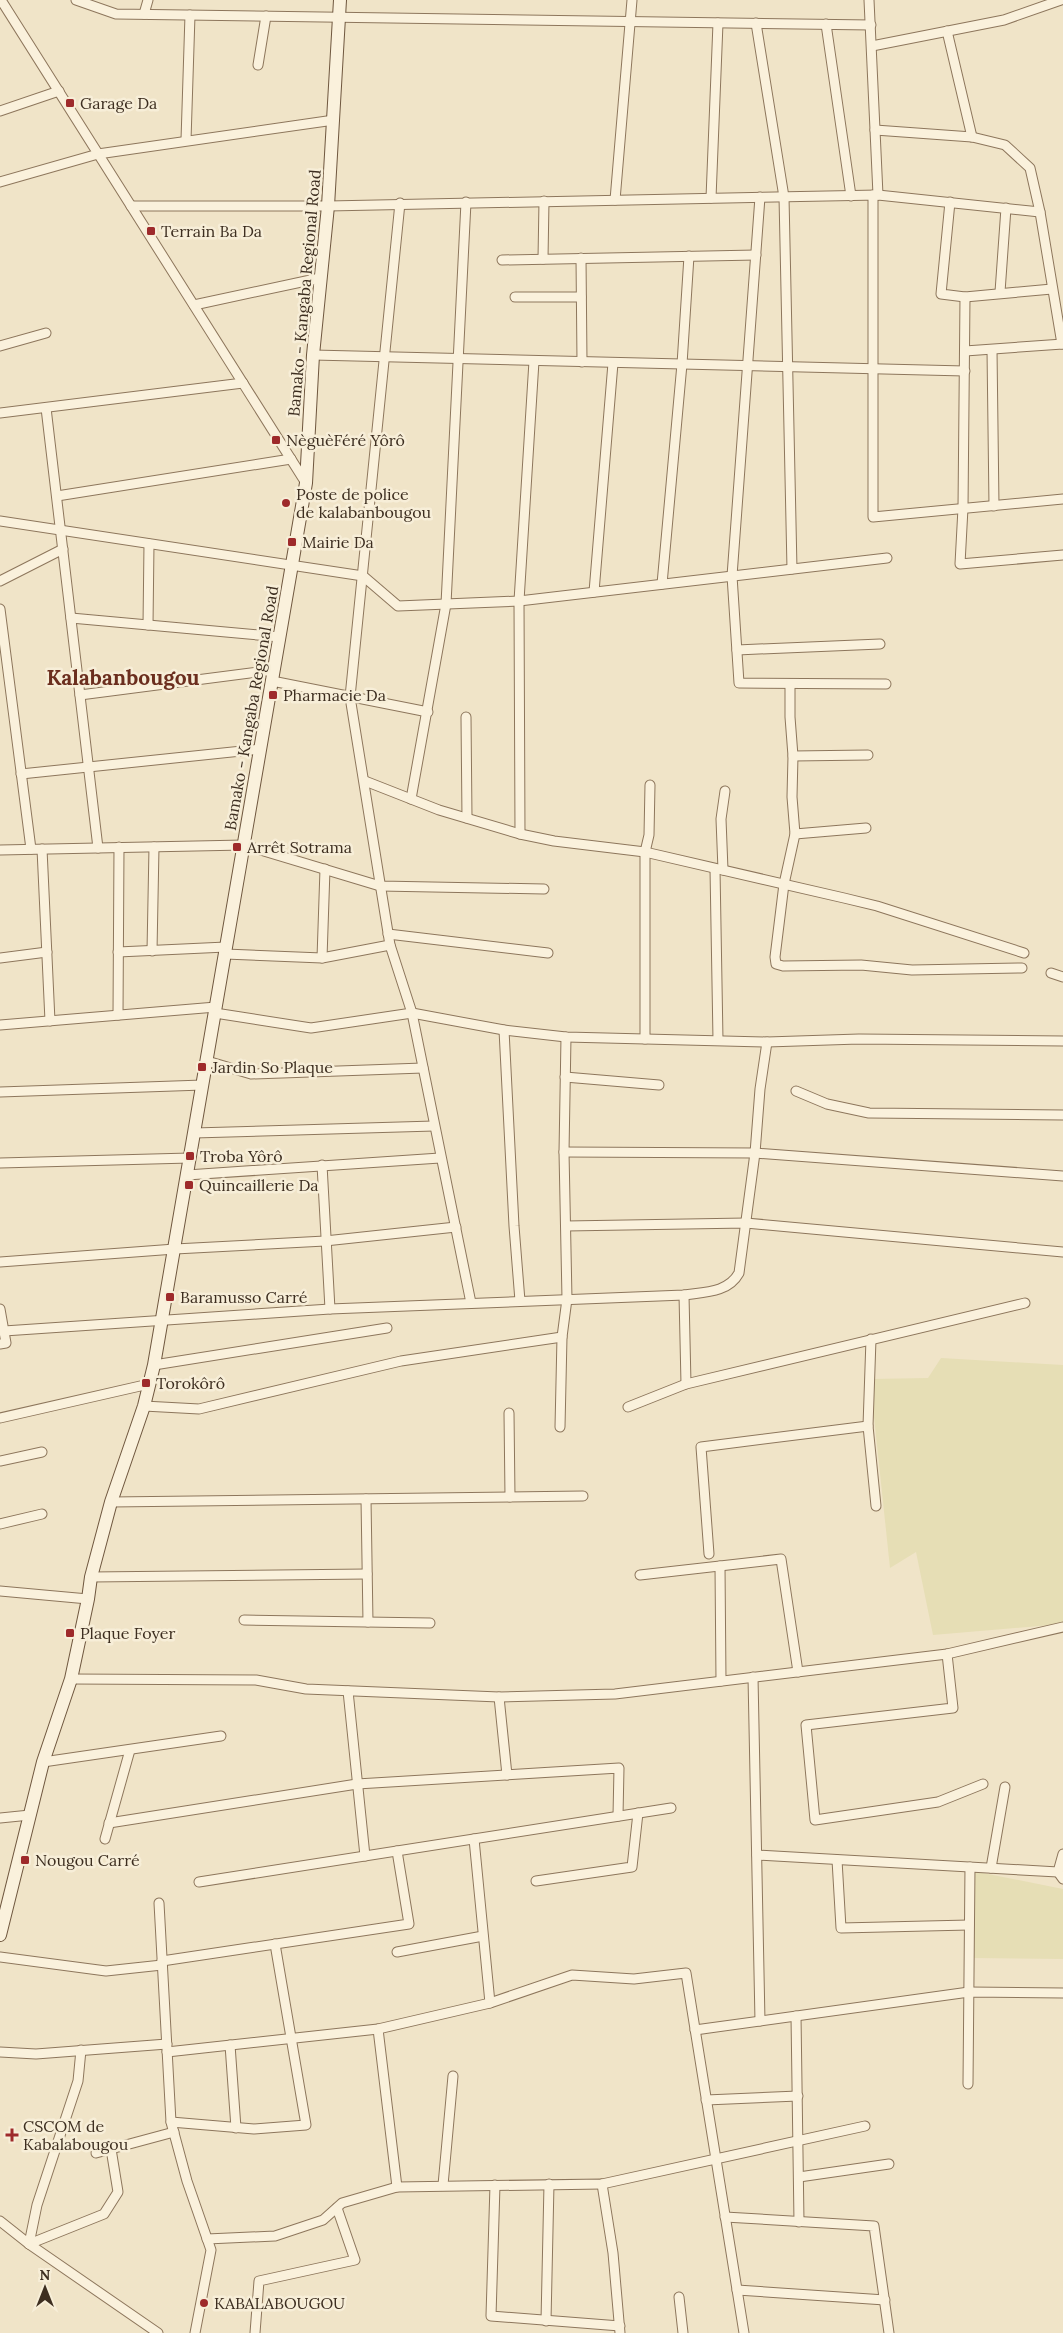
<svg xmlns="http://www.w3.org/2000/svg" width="1063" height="2333" font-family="Lora,serif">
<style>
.farmland{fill:#e6deb5}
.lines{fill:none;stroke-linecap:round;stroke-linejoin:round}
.street-casing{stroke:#8d765c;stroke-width:11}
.secondary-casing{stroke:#6f573f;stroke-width:14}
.street{stroke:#faf1dc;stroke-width:9}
.secondary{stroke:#faf1dc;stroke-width:12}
.poi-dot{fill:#9e2a2b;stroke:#f7eed8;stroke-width:2}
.labels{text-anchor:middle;stroke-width:5;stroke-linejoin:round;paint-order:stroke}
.poi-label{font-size:16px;fill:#3d2e20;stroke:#f7eed8;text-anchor:start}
.street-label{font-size:16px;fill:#3d2e20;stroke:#f7eed8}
.district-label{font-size:21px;font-weight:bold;fill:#6b2e1e;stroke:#f7eed8}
</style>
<rect width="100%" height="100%" fill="#f0e4c8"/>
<g class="farmland">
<path d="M941,1358L1063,1365V1624L933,1635L916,1552L890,1568L870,1379L928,1378Z"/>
<path d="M973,1871L1063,1889V1959L971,1958Z"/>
</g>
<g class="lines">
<g class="street-casing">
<g id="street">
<path d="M1,0L306,483"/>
<path d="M76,0L116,14L871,25"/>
<path d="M869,0L878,195"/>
<path d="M144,14L148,0"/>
<path d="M756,23L784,197L792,569"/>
<path d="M826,24L851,196"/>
<path d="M947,31L972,137"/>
<path d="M872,46L1004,20L1061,0"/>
<path d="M258,65L266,16"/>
<path d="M0,111L59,91"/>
<path d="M875,130L972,137L1005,145L1030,168L1040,212L1062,344"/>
<path d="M186,140L190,15"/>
<path d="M0,182L98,154L334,120"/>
<path d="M873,195V517L1063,499"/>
<path d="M760,197L732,576L739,683L886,684"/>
<path d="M711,198L718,23"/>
<path d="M615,200L632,0"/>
<path d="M950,202L941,294L965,297L1052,289"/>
<path d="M400,203L350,697L390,945L412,1013L471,1303"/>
<path d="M131,206H328L878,195L1040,212"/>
<path d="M581,258L582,362"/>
<path d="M543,259L544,201"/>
<path d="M502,260L756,255"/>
<path d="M1000,292L1006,208"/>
<path d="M515,297H581"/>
<path d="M965,297L963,508L960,564L1063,555"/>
<path d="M194,305L320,278"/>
<path d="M0,346L46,333"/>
<path d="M992,350L994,506"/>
<path d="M965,351L1063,344"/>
<path d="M313,355L965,371"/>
<path d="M46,408L98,848"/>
<path d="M0,413L243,383"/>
<path d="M57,496L291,459"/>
<path d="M0,521L363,576L398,606L519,601L887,558"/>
<path d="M0,581L63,549"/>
<path d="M662,584L682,364L689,256"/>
<path d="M594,592L613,363"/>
<path d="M0,609L31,849"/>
<path d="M71,618L280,637"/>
<path d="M148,625L149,544"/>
<path d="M737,650L880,644"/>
<path d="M272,681L428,712"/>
<path d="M790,684V717L793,756L792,797L795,834L784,884L775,957L776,964L783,966L861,965L912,970L1022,968"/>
<path d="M80,695L274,670"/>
<path d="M466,717L467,818"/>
<path d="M793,756L868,755"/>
<path d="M21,774L261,749"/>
<path d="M365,781L439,810L520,834L554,841L645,852L844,898L877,906L1024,953"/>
<path d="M411,799L446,604L466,202"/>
<path d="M520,834L519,601L534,361"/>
<path d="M795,834L866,828"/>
<path d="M42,849L50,1021"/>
<path d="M0,850L244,845L380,886L544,889"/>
<path d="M715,869L718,1040"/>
<path d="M723,870L721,819L725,791"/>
<path d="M388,934L548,953"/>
<path d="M152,951L154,847"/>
<path d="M118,952L226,947"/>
<path d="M225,954L322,958L390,945"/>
<path d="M0,958L47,952"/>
<path d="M322,958L325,869"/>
<path d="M1051,973L1063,977"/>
<path d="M215,1013L311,1028L412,1013L504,1030L566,1037L767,1042L859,1039L1063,1041"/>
<path d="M118,1015L119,847"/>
<path d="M0,1025L216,1007"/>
<path d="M504,1030L514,1226L520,1301"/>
<path d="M645,1039V852L649,835L650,785"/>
<path d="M207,1061L251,1074L423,1068"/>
<path d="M565,1077L659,1085"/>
<path d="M796,1091L827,1104L869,1113L1063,1115"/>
<path d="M0,1092L203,1085"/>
<path d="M194,1133L434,1126"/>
<path d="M564,1152L755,1153L1063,1176"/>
<path d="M0,1163L190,1158"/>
<path d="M322,1165L330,1309"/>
<path d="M187,1175L440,1158"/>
<path d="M566,1226L746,1223L1063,1252"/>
<path d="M0,1262L175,1249L325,1241L456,1227"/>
<path d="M684,1295L686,1384"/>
<path d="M0,1309L6,1343L0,1344"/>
<path d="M4,1331L330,1309L684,1295C704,1292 728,1293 739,1273L755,1153L760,1089L767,1042"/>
<path d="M871,1339L868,1426L876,1506"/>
<path d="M154,1365L387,1328"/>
<path d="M144,1406L199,1409L401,1361L562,1337"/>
<path d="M628,1407L686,1384L1025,1303"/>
<path d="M509,1413L510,1497"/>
<path d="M0,1418L149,1384"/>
<path d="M560,1427L562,1337L567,1299L564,1152L566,1037"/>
<path d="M0,1461L42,1452"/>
<path d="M366,1499L368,1622"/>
<path d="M111,1502L583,1496"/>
<path d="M0,1524L42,1514"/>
<path d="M709,1554L701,1447L868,1426"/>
<path d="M720,1566L721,1681"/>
<path d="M640,1575L781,1559L798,1672"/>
<path d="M91,1577L367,1574"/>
<path d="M0,1591L88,1599"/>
<path d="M244,1620L430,1623"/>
<path d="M947,1654L953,1708L806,1725L815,1820L938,1802L983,1784"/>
<path d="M753,1677L760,2021"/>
<path d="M71,1679L256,1680L306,1689L499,1697L615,1694L947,1654L1063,1627"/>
<path d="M348,1691L365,1856"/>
<path d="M499,1697L507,1775"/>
<path d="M43,1762L221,1736"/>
<path d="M0,1818L30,1815"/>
<path d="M109,1823L357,1784L619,1768L618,1816"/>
<path d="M105,1839L130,1750"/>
<path d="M474,1839L490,2003"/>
<path d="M1063,1854L1058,1872L1063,1879"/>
<path d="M757,1855L1058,1872"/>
<path d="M837,1860L841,1928L969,1925"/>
<path d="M991,1868L1005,1787"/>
<path d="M536,1881L632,1867L638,1813"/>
<path d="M199,1882L671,1808"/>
<path d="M159,1903L171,2122L187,2181L211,2250L195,2333"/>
<path d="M397,1952L483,1936"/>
<path d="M0,1957L106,1971L162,1965"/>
<path d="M162,1961L409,1924L397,1851"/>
<path d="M796,2016L799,2222"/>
<path d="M378,2029L397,2187"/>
<path d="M695,2030L969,1992L1063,1993"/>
<path d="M230,2045L236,2128"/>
<path d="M0,2052L36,2054L167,2044"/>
<path d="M167,2052L378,2029L490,2003L572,1975L634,1979L686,1973L744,2333"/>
<path d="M968,2084L970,1867"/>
<path d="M706,2100L798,2096"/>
<path d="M171,2122L254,2129L306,2125L275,1944"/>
<path d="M96,2153L174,2132"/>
<path d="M799,2177L889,2164"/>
<path d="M602,2184L613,2253L620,2333"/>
<path d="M443,2185L453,2076"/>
<path d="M495,2185L491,2316L620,2326"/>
<path d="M725,2217L874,2226L889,2333"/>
<path d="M0,2221L29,2244L158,2333"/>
<path d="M207,2239L275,2236L323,2220L342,2203L397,2187L602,2184L865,2126"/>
<path d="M29,2244L37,2205L78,2081L81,2050"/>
<path d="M29,2244L104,2214L118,2192L111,2149"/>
<path d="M737,2290L885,2300"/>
<path d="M679,2297L683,2333"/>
<path d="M546,2321L549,2184"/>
<path d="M255,2333L259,2281L355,2260L337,2208"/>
</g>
</g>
<g class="secondary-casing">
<path id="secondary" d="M0,1935L43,1762L71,1679L88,1599L91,1577L111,1502L144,1406L154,1365L306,483L313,355L328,206L340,0"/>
</g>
<use href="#street" class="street"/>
<use href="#secondary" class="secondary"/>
</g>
<g class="poi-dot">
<rect x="65" y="98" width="10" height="10" rx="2.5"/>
<rect x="146" y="226" width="10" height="10" rx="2.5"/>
<rect x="271" y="435" width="10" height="10" rx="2.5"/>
<circle cx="286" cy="503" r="5"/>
<rect x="287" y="537" width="10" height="10" rx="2.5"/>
<rect x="268" y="690" width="10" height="10" rx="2.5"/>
<rect x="232" y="842" width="10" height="10" rx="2.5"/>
<rect x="197" y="1062" width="10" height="10" rx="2.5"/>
<rect x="185" y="1151" width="10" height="10" rx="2.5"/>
<rect x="184" y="1180" width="10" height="10" rx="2.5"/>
<rect x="165" y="1292" width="10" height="10" rx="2.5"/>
<rect x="141" y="1378" width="10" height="10" rx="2.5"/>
<rect x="65" y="1628" width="10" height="10" rx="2.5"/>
<rect x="20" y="1855" width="10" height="10" rx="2.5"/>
<path d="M9.5 2127.5h5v5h5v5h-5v5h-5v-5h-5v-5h5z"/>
<circle cx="204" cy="2303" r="5"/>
</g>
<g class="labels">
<g class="poi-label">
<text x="80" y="109">Garage Da</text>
<text x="161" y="237">Terrain Ba Da</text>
<text x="286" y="446">NèguèFéré Yôrô</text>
<text x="296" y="500">Poste de police<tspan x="296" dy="18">de kalabanbougou</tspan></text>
<text x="302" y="548">Mairie Da</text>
<text x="283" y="701">Pharmacie Da</text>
<text x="247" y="853">Arrêt Sotrama</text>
<text x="212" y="1073">Jardin So Plaque</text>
<text x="200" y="1162">Troba Yôrô</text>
<text x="199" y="1191">Quincaillerie Da</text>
<text x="180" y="1303">Baramusso Carré</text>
<text x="156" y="1389">Torokôrô</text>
<text x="80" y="1639">Plaque Foyer</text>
<text x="35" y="1866">Nougou Carré</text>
<text x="23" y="2132">CSCOM de<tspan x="23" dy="18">Kabalabougou</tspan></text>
<text x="214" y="2309">KABALABOUGOU</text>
</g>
<g class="street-label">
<text transform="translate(304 293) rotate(-85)" y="6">Bamako - Kangaba Regional Road</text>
<text transform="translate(251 708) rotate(-80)" y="6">Bamako - Kangaba Regional Road</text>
</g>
<g class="district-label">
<text x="123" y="685">Kalabanbougou</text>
</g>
</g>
<g transform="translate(45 2288)" stroke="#f7eed8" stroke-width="4" paint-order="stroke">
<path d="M0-4L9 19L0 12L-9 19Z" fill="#3d2e20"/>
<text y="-8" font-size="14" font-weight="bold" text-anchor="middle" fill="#3d2e20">N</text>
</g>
</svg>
